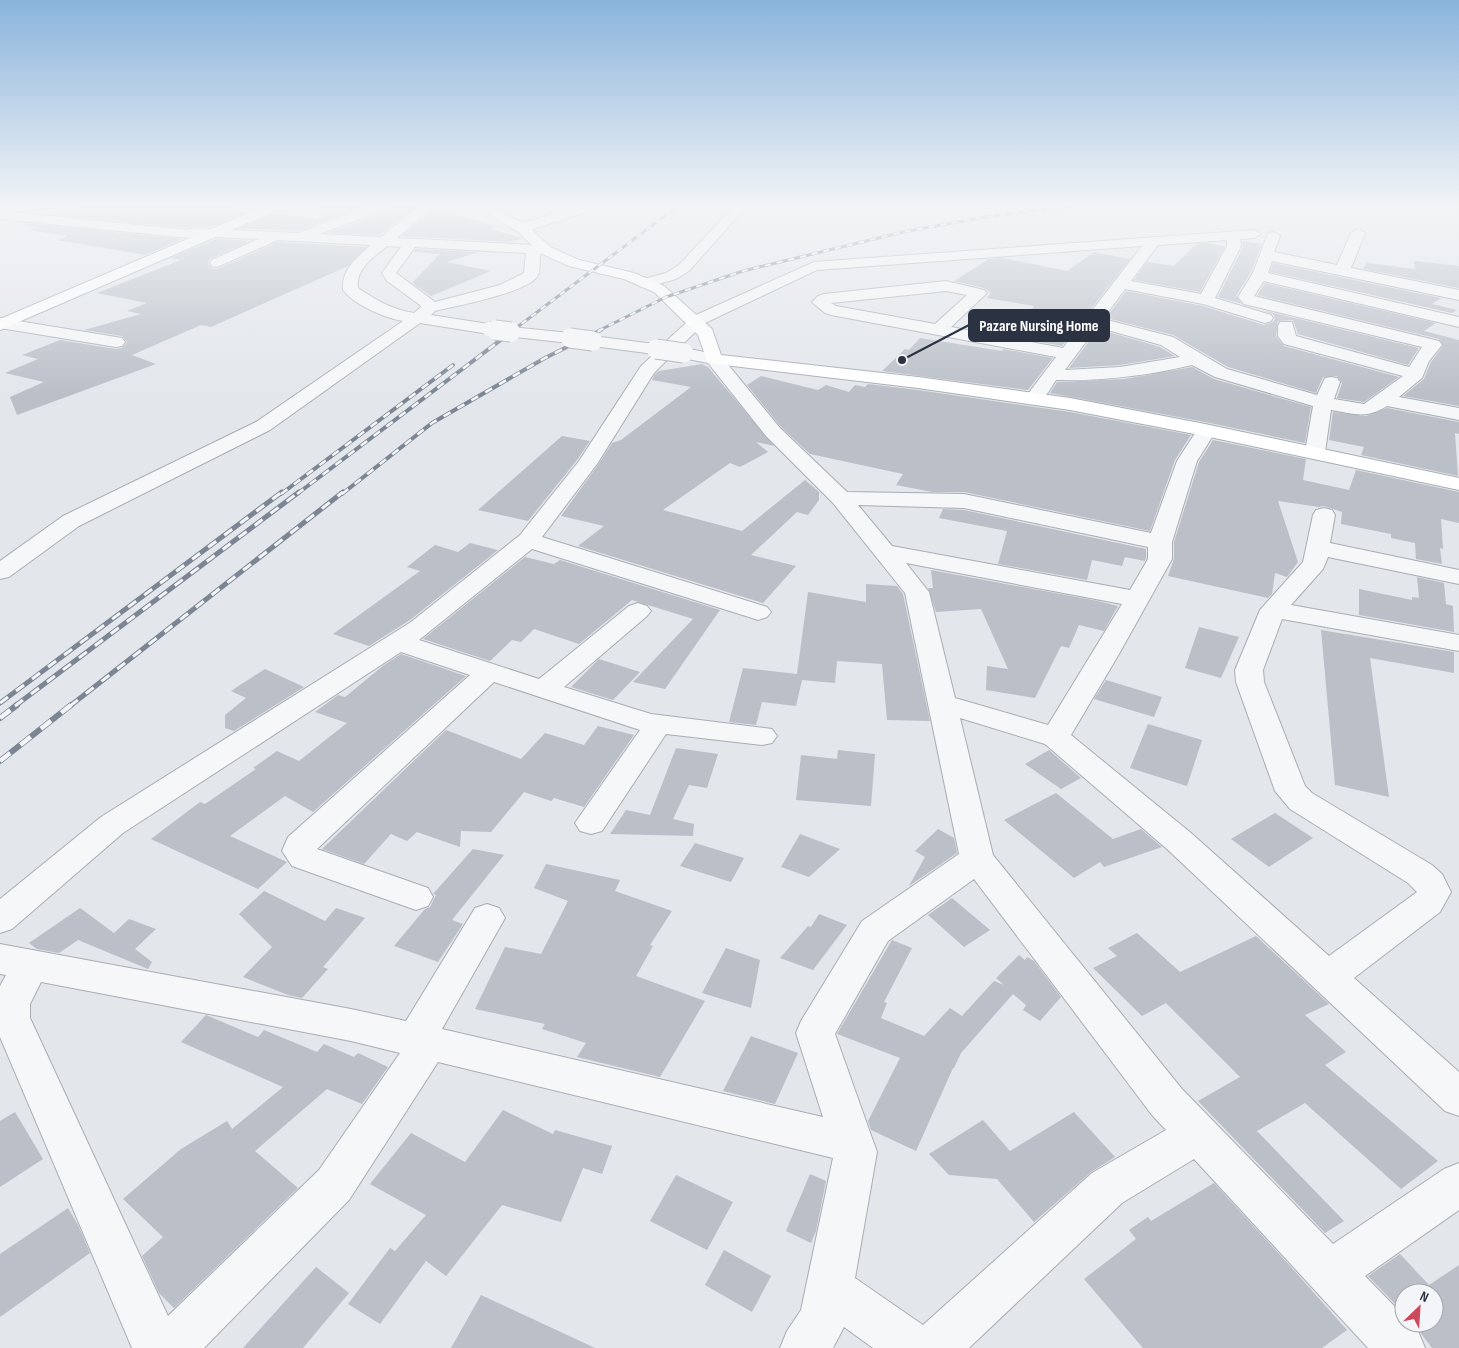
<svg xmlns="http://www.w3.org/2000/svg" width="1459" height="1348" font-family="'Sofia Sans Condensed',sans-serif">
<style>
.building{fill:#babfc8}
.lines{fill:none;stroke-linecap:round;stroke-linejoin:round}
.minor-casing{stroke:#a8adb5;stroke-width:2}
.secondary-casing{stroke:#a8adb5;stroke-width:2}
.primary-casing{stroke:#a2aab6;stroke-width:2}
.minor{fill:#f6f7f9;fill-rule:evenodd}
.secondary{fill:#fff;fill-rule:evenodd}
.primary{fill:#fff;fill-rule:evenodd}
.rail-far3-casing{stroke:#7c8594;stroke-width:3}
.rail-far2-casing{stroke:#7c8594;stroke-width:4}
.rail-far1-casing{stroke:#7c8594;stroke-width:5}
.rail-casing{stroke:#7c8594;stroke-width:6}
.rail-far3{stroke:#f3f5f8;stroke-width:2;stroke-dasharray:6;stroke-linecap:butt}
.rail-far2{stroke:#f3f5f8;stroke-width:2.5;stroke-dasharray:8;stroke-linecap:butt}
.rail-far1{stroke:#f3f5f8;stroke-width:3;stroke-dasharray:10;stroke-linecap:butt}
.rail{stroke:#f3f5f8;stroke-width:4.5;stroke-dasharray:13;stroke-linecap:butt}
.minor-bridge-far1-casing{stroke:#a8adb5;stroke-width:16;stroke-linecap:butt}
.minor-bridge-casing{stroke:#a8adb5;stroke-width:21;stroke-linecap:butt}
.minor-bridge-far1{stroke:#f6f7f9;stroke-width:14}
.minor-bridge{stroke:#f6f7f9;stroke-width:19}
.leader{fill:none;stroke:#2b3343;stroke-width:2}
.callout-dot{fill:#2b3343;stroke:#f3f5f8;stroke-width:2}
.callout{fill:#2b3343;stroke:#2b3343;stroke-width:2}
.callout-label{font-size:16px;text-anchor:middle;font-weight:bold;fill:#fff}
</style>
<rect width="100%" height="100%" fill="#e3e6eb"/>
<g class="building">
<path d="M81,206H230V211L246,212L211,227L193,226L188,228L54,215Z"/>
<path d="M320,206H364L299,231L240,228L273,214H282L319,220Z"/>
<path d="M391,206H417L380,235L328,233L388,211Z"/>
<path d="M433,209L498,226L490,229L522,238L511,242L402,236Z"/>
<path d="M25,223L182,239L146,255L56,240L68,236L29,230L38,227L21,225Z"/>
<path d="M216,239L250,241L210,259L208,264L212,268L217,269L278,242L366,247L348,266L211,327L201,325L132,355L156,364L17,415L10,397L44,382L5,373L38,359L22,355L60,340L116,349L122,348L127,342L122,336L84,330L141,314L127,311L147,303L97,293L181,260L170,258Z"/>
<path d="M1242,241L1262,244L1251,272L1236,296L1242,304L1218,297L1243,247Z"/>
<path d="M1205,243L1225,246L1200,292L1134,280L1147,262L1174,266L1196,244Z"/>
<path d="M416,249L478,252L447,262L491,271L431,296L412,283L440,254L414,252Z"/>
<path d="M1094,252L1130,259L1062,346L1012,337L1034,306L987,298L991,293L984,288L954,281L989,259L1002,258L1067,271Z"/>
<path d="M1414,261L1459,266V288L1363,269L1367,263L1415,269Z"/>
<path d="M1273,263L1441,298L1432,304L1457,310L1452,313L1270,272Z"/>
<path d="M1265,283L1436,323L1424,331L1459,340V406L1403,396L1424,379L1431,362L1443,346L1439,339L1257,295Z"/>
<path d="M1126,291L1203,306L1264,325L1273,322L1275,319L1273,314L1262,310L1419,348L1408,365L1298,334L1293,320L1278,321L1276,336L1284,346L1399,377L1364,402L1337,398L1342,383L1337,376L1323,377L1316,393L1228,367L1173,335L1106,318Z"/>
<path d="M1098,329L1160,347L1175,356L1120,365L1069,368Z"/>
<path d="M920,338L1002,351L1003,349L1053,358L1028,390L882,371L905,349L909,350Z"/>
<path d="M702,364L708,367L774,446L756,442L768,452L740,467L730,463L663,510L742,531L805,480L819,492V500L808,515L797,512L751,555L796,566L763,603L578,546L604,526L561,516L598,465L612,443L621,440L691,387L652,380L655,374L659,371Z"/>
<path d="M1192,367L1214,379L1311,407L1305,443L1205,422L1050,393L1057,382L1125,379Z"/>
<path d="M761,376L818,390L826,385L849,392L855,385L865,387L868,384L918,390L1070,412L1191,435L1175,460L1150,531L964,492H932L896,485L903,474L810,454L781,427L747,385Z"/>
<path d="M1387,408L1459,422V434L1455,433L1458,476L1361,455L1364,447L1329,440L1333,412L1366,416Z"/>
<path d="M562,436L590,441L577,460L528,521L478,510Z"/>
<path d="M1213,440L1306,459L1303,480L1349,490L1356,470L1459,492V523L1441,519L1443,549L1440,548L1442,564L1416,559L1415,543L1391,538V534L1341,524L1342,512L1324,506L1319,507L1278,501L1298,562L1287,577L1275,573L1272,594L1268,598L1168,576L1174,559V542L1199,462Z"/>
<path d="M943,509L964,510L1146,549V558L1145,561L1125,557L1122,566L1092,560L1087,580L998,564L1007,531L939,518Z"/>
<path d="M470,543L498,550L410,620L369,646L333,634L420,571L407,567L435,545L458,552Z"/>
<path d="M525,557L554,564L560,560L720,610L665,689L633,682L693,619L632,600L579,644L534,629L521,642L512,640L490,661L423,639Z"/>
<path d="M931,570L1098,601L1118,606L1104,631L1079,625L1069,648L1061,646L1035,698L986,690L987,666L1008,669L981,609L936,612L928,588H933Z"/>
<path d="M1417,577L1444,583L1446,604L1453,606L1454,632L1359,615V589L1412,600V597L1419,598Z"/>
<path d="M866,584L897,586L903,594L930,721L887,720L882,664L837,661L835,683L802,680L796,706L762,702L756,725L729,722L743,668L797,674L808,592L866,602Z"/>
<path d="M1199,627L1239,637L1221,678L1185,668Z"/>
<path d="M1321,630L1454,652V673L1370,658L1389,797L1335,785Z"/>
<path d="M401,654L466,676L313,812L285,796L230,836L287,862L258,889L151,839L200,802L205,804L256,769L253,768L277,751L299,761L347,723L315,712L338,695L345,697L384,665Z"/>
<path d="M599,659L640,672L613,700L571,687Z"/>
<path d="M265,669L304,687L234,731L225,728V715L246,698L231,691Z"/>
<path d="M1106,680L1162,697L1154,717L1094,699Z"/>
<path d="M1148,724L1202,740L1187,786L1130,768Z"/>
<path d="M598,726L634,735L584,807L554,798L551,801L524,792L491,832L461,831L460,847L417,832L407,841L391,834L364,864L322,849L446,730L521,759L545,733L584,745Z"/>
<path d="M676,748L718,754L707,788L689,785L673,819L694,824L693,836L610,834L626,810L650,815Z"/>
<path d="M838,750L875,754L871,806L796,800L801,755L837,759Z"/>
<path d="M1049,750L1081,778L1061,789L1025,764Z"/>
<path d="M1056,793L1113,839L1141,829L1162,847L1104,867L1100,862L1074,878L1004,820Z"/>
<path d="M1275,813L1313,838L1269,867L1231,839Z"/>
<path d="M938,829L954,838L957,853L909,886L925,857L915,851Z"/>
<path d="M800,834L840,849L809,877L781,867Z"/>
<path d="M695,843L744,858L731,882L680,866Z"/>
<path d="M473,849L504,855L452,920L463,924L438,962L394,946L425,909L430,907L436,895L433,894Z"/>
<path d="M546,864L620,880L615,891L672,911L650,945L653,946L636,976L705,1001L660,1077L577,1057L586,1043L542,1029L545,1024L475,1009L505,947L541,954L568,901L534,888Z"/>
<path d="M264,891L325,921L336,908L365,918L323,967L328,969L302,998L288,995L243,977L272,947L239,914Z"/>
<path d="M952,898L990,930L964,947L928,915Z"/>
<path d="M80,908L114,933L129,919L156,929L135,949L152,962L148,969L78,940L59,953L37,949L29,943Z"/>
<path d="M819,914L847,925L813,970L780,958L808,926L811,927Z"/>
<path d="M1137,933L1180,972L1256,936L1329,1004L1305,1015L1346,1052L1325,1065L1438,1161L1401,1189L1305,1103L1257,1131L1344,1221L1325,1233L1198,1101L1240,1077L1166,1003L1142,1016L1093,968L1117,956L1108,948Z"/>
<path d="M892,940L912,948L884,1002L887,1003L881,1018L924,1036L950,1008L962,1016L994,981L1004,985L996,978L1019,955L1025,960L1027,957L1034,961L1061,997L1040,1021L1023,1010L1026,1005L1013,994L961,1053L954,1068H953L916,1151L871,1130L868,1121L900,1058L837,1034Z"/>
<path d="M726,948L760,960L751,1008L702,993Z"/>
<path d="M206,1015L258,1037L264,1030L317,1052L324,1044L354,1057L358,1053L388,1067L362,1104L327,1089L255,1151L298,1188L174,1308L159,1293L142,1256L163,1237L123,1199L181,1149L227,1121L232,1129L283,1087L181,1042Z"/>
<path d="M751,1036L798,1053L775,1104L723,1091Z"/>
<path d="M503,1110L553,1134L555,1130L612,1146L602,1174L583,1168L561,1222L502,1205L446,1276L426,1261L380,1324L348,1304L390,1248L395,1251L426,1215L370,1184L411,1133L465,1162Z"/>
<path d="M15,1112L43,1159L0,1187V1121Z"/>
<path d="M1074,1112L1115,1157L1091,1172L1034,1222L997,1179L949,1175L929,1154L983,1120L1010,1151Z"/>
<path d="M810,1174L826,1181L816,1231L811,1243L786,1231Z"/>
<path d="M676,1175L733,1202L707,1250L650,1221Z"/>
<path d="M1214,1183L1291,1267L1347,1330L1322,1348H1143L1084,1279L1136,1239L1129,1230L1148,1217L1151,1221Z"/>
<path d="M68,1208L78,1225L90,1253L0,1317V1254Z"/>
<path d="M724,1250L771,1276L752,1312L705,1285Z"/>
<path d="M1400,1254L1429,1285L1459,1265V1348H1432L1413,1323H1434V1293H1404V1313L1368,1276Z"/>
<path d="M316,1267L349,1293L303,1348H243Z"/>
<path d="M481,1295L595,1348H451Z"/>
</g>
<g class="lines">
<g class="minor-casing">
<g id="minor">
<path d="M370,206H389L387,209L319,234L381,237L420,206H434L397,238L533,245L550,247L552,250L550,253L540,254C539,261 541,271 537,277C525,293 456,306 435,311L431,315L495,325L497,329L495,333L489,334L420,323L270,430L79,526L9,577L0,579V561L63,516L256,422L403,321C385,318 354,305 343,290C341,270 357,257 371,245L278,240L217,267L212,266L210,263L212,260L258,239L194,236L189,238L0,219V211L188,230L193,228L299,233ZM387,246L401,247L382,273L387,281L420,305L421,307L414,313C393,310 376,300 358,288C355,269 374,257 387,246ZM415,247L526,253L524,273L500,285L435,302L396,273Z"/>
<path d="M577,206H597L595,209L527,231H517L515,228L517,225Z"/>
<path d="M734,206H747L689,271L676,279L645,288L640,286L637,283L640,280L666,273L679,265Z"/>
<path d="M1358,229L1365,233L1351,268L1459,290V300L1272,261L1268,273L1459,317V327L1264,281L1254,296L1439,341L1442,345L1429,361L1422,378L1399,397L1459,408V420L1387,406C1366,419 1355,414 1331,410L1325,452L1322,456L1315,458L1308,456L1305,452L1313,406L1215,377L1192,365C1147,376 1103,381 1056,380C1048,392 1042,407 1026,403L1024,399L1056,357L831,315L825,313L812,302L818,296L824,294L946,281L984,290L987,293L951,327L1063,348L1142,246L817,270L703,324L678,349L684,348L720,355L780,428L847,492L964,494L1151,533L1177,461L1199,427L1206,425L1213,427L1216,431L1197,461L1172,542V559L1119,654L1071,735L1191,833L1329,956L1417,892L1408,883L1290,809L1275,791L1236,682L1235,670L1260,610L1303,562L1313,515L1316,510L1324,508L1332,510L1335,515L1330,543L1459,570V584L1328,557L1323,569L1291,605L1459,635V651L1282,619L1263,670L1264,682L1305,786L1312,793L1432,865L1442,874L1451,892L1440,912L1354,978L1459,1072V1116L1445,1111L1167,849L1045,744L960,718L993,855L1182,1089L1333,1244L1444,1169L1459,1163V1210L1365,1276L1404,1316V1323H1411L1418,1331L1425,1348H1368L1194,1159L1122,1203L969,1348H873L844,1327L833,1348H780L787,1331L801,1310L833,1158L438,1062L349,1200L204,1348H132L0,1037V986L6,975L0,974V944L351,1009L406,1021L475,908L487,904L499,908L505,918L442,1029L823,1117L796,1033L801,1021L862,921L959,854L905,593L833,503L766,436L708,363L678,357L675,353L678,349L654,373L597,464L542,537L767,607L771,612L767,617L758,620L749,617L532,549L419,640L539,679L629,606L638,603L647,606L651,611L647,616L564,687L651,714L772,729L777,736L772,743L762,745L666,734L602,831L591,834L580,831L575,823L640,730L494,682L317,849L428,888L433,897L428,906L416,910L292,866L282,851L288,837L470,675L401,652L123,833L12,929L0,933V899L101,817L411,622L520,535L579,461L641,366L654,354L593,346L587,345L585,341L587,337L593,336L662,345L686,323L687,319L814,262L1254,230L1261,234L1254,238L1240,239L1241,246L1215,298L1271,315L1273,318L1271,321L1265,323L1203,304L1125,289L1103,319L1173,337L1227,369L1317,395L1325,378L1331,377L1337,378L1340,382L1334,399L1364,404L1403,376L1284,344L1278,336V326L1280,322H1292L1296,336L1409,367L1422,347L1244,304L1238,297L1253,273L1268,233L1273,232L1280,236L1274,252L1337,265L1351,233ZM1227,240V246L1201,294L1131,281L1158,245ZM946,291L967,295L935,324L836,306L831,303ZM1097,327L1161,345L1180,357L1120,367L1065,370ZM858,505L964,508L1148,547V559L1130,590L892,546ZM906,563L1122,604L1048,725L955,698L929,592ZM974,879L1152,1115L1166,1130L1092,1173L923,1325L855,1278L877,1152L835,1034L888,941ZM41,982L351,1041L400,1053L319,1170L168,1316L30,1018V1004Z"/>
<path d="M0,318L116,337L122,338L125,342L122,346L116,347L0,328Z"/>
<path d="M511,327L570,333L576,334L578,338L576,342L570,343L505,336L503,332L505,328Z"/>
</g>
</g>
<g class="secondary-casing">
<path id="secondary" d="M474,206H490L527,225L550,247L579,260L634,273L664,286L712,329L721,355L918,377L1070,398L1205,424L1459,478V490L1205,436L1070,410L918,388L708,363L698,335L654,292L624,279L569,266L540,253L517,231Z"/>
</g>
<g class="primary-casing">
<path id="primary" d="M265,206H282L280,209L0,330V319Z"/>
</g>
<use href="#minor" class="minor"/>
<use href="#secondary" class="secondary"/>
<use href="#primary" class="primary"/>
<g class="rail-far3-casing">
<g id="rail-far3">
<path d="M512,331L678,206"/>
<path d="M598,331L666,297L743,271L903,232L985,217L1074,206"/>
</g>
</g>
<g class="rail-far2-casing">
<g id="rail-far2">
<path d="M281,494L453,365"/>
<path d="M297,494L514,330"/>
<path d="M342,494L432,423L545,358L601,330"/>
</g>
</g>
<g class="rail-far1-casing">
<g id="rail-far1">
<path d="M0,703L282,492"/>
<path d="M15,706L299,492"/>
<path d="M70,706L343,492"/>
</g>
</g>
<g class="rail-casing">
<g id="rail">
<path d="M0,718L17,705"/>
<path d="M0,761L71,705"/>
</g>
</g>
<use href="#rail-far3" class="rail-far3"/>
<use href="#rail-far2" class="rail-far2"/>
<use href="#rail-far1" class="rail-far1"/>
<use href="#rail" class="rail"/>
<g class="minor-bridge-far1-casing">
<path id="minor-bridge-far1" d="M489,329L505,331"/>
</g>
<g class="minor-bridge-casing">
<g id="minor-bridge">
<path d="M495,330L511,332"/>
<path d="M570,338L593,341"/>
<path d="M656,349L684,353"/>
</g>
</g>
<use href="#minor-bridge-far1" class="minor-bridge-far1"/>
<use href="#minor-bridge" class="minor-bridge"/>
</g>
<linearGradient id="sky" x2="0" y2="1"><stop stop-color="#8ab4dc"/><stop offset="0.52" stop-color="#f2f4f6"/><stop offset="1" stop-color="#f2f4f6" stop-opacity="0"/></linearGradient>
<rect width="1459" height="395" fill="url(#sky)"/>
<path class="leader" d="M902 360L969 325"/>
<circle class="callout-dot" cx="902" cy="360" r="5"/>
<rect class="callout" x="969" y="310" width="140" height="31" rx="5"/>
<g class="callout-label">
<text x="1039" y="331">Pazare Nursing Home</text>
</g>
<g transform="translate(1419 1308) rotate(25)"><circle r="24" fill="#f3f5f8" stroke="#a3a7b0"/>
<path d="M0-4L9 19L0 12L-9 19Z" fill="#cd4a5d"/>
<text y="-8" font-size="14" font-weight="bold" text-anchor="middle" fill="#2b3343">N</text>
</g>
</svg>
